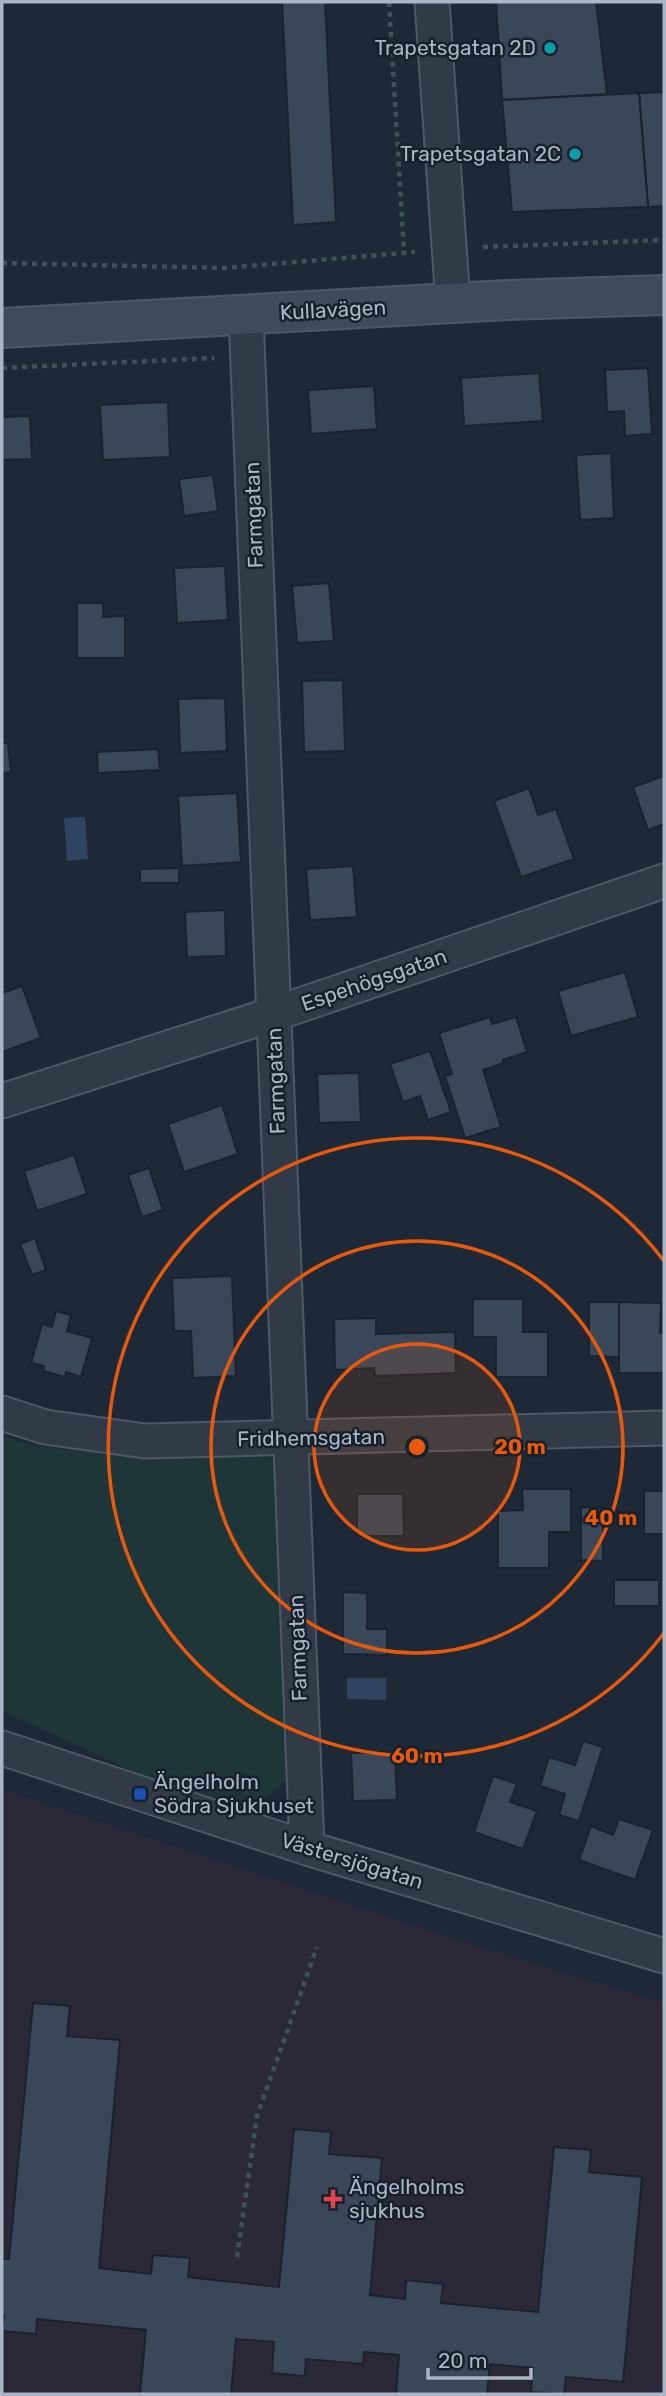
<svg xmlns="http://www.w3.org/2000/svg" width="666" height="2396" font-family="Rubik,sans-serif">
<style>
.medical{fill:#2b2938}
.green{fill:#1f3638}
.water{fill:#2f4460}
.building{fill:#394758;stroke:#19222d;stroke-width:2}
.lines{fill:none;stroke-linecap:round;stroke-linejoin:round}
.street-casing{stroke:#4e5866;stroke-width:37}
.secondary-casing{stroke:#4e5866;stroke-width:42}
.path{stroke:#3d5355;stroke-width:4.5;stroke-dasharray:5 5;stroke-linecap:butt}
.street{stroke:#313b47;stroke-width:33}
.secondary{stroke:#3f4a5b;stroke-width:38}
.ring{fill:none;stroke:#e8590c;stroke-width:3.5}
.culture-dot{fill:#0f9aa8;stroke:#17202b;stroke-width:2.5}
.transit-dot{fill:#1a4fb4;stroke:#17202b;stroke-width:2.5}
.health-dot{fill:#e0444e;stroke:#17202b;stroke-width:2.5}
.labels{text-anchor:middle;stroke-width:5;stroke-linejoin:round;paint-order:stroke}
.poi-label{font-size:21px;fill:#aab5c5;stroke:#17202b;text-anchor:end}
.street-label{font-size:21px;fill:#aab5c5;stroke:#17202b}
.centre{fill:#e8590c;stroke:#17202b;stroke-width:3.5}
.ring-label{font-size:21px;text-anchor:middle;font-weight:bold;fill:#e8590c;stroke:#17202b;stroke-width:5;stroke-linejoin:round;paint-order:stroke}
</style>
<rect width="100%" height="100%" fill="#1e2937"/>
<path class="medical" d="M2,1790L498,1953L664,2003V2394H2Z"/>
<path class="green" d="M2,1436L35,1446L84,1451L279,1458L290,1777L254,1808L153,1780L2,1711Z"/>
<g class="water">
<path d="M85,817L88,859L67,861L64,818Z"/>
<path d="M347,1678H386V1700L347,1699Z"/>
</g>
<g class="building">
<path d="M282,2H325L336,222L293,225Z"/>
<path d="M496,2H596L607,94L502,100Z"/>
<path d="M664,92V206L648,207L639,93Z"/>
<path d="M639,93L648,207L512,212L502,100Z"/>
<path d="M648,368L652,434L625,436L624,411L607,412L605,370Z"/>
<path d="M539,373L543,421L464,426L461,378Z"/>
<path d="M374,386L377,429L311,434L308,390Z"/>
<path d="M168,402L170,457L103,460L100,405Z"/>
<path d="M30,416L32,459L2,460V417Z"/>
<path d="M611,453L614,518L580,520L576,455Z"/>
<path d="M213,475L218,511L184,516L179,479Z"/>
<path d="M225,566L228,620L177,623L174,568Z"/>
<path d="M329,583L334,641L297,643L292,586Z"/>
<path d="M77,603H103V617L125,616V658H77Z"/>
<path d="M343,680L345,751L304,752L302,681Z"/>
<path d="M225,698L227,751L180,753L178,699Z"/>
<path d="M2,743H8L11,772L2,773Z"/>
<path d="M158,749L160,770L98,773L97,752Z"/>
<path d="M664,776V824L648,830L633,787Z"/>
<path d="M529,788L538,815L556,809L574,859L521,877L494,801Z"/>
<path d="M237,793L241,862L182,866L178,796Z"/>
<path d="M353,866L357,917L310,920L306,869Z"/>
<path d="M179,868V883H140V869Z"/>
<path d="M225,910L226,956L187,957L185,912Z"/>
<path d="M625,972L638,1017L571,1036L558,991Z"/>
<path d="M22,986L41,1038L2,1052V993Z"/>
<path d="M490,1017L492,1024L516,1017L527,1052L503,1060L504,1063L483,1070L501,1127L465,1138L445,1076L452,1074L439,1033Z"/>
<path d="M430,1051L451,1112L428,1120L420,1096L403,1102L390,1064Z"/>
<path d="M359,1073L361,1122L319,1123L317,1074Z"/>
<path d="M222,1105L238,1154L184,1172L168,1124Z"/>
<path d="M74,1155L87,1194L37,1211L24,1171Z"/>
<path d="M149,1168L163,1210L142,1217L128,1175Z"/>
<path d="M35,1238L46,1270L32,1275L20,1244Z"/>
<path d="M232,1276L236,1376L193,1378L191,1331H174L172,1278Z"/>
<path d="M473,1299H523V1332H548V1377H496V1337H473Z"/>
<path d="M589,1302H619V1357L589,1356Z"/>
<path d="M619,1302L661,1303L660,1333H664V1373H619Z"/>
<path d="M56,1311L71,1315L67,1331L92,1338L81,1377L66,1372L65,1377L43,1371L44,1366L31,1363L42,1324L52,1327Z"/>
<path d="M376,1318V1334L455,1332L456,1373L375,1376L374,1368L335,1370L334,1319Z"/>
<path d="M522,1489H571V1532H549V1568H498V1511L523,1510Z"/>
<rect x="644" y="1491" width="20" height="43"/>
<path d="M357,1494H403L404,1536H357Z"/>
<path d="M581,1507L603,1508V1561L581,1560Z"/>
<rect x="614" y="1580" width="45" height="26"/>
<path d="M343,1592L367,1593V1629H387V1655L343,1654Z"/>
<path d="M583,1741L603,1747L579,1821L559,1815L565,1794L540,1786L549,1757L575,1765Z"/>
<path d="M395,1752L397,1800L353,1801L351,1753Z"/>
<path d="M493,1776L517,1784L510,1802L537,1811L523,1849L474,1832Z"/>
<path d="M619,1819L653,1830L635,1880L579,1860L591,1826L613,1835Z"/>
<path d="M33,2003L70,2006L67,2036L120,2040L99,2268L151,2274L153,2255L190,2258L188,2277L279,2287L294,2129L331,2132L329,2154L382,2158L370,2295L405,2299L406,2280L443,2284L441,2303L538,2312L554,2147L591,2150L589,2172L642,2177L623,2382L566,2377L564,2394L531,2392L533,2368L490,2364L487,2394H396L399,2355L364,2352L363,2364L306,2359L305,2376L272,2373L274,2342L236,2339L231,2394H140L146,2330L37,2319L36,2334L2,2331L4,2315H2V2259H9Z"/>
</g>
<g class="lines">
<g class="street-casing">
<g id="street">
<path d="M432,2L453,303"/>
<path d="M246,315L307,1848"/>
<path d="M2,1101L274,1014L664,881"/>
<path d="M2,1413L45,1427L145,1441L664,1428"/>
<path d="M2,1748L307,1848L664,1956"/>
</g>
</g>
<g class="secondary-casing">
<path id="secondary" d="M2,328L507,300L664,295"/>
</g>
<g class="path">
<path d="M389,2L404,252"/>
<path d="M483,247L664,240"/>
<path d="M2,263L224,268L415,252"/>
<path d="M2,368L214,358"/>
<path d="M237,2257L257,2116L317,1947"/>
</g>
<use href="#street" class="street"/>
<use href="#secondary" class="secondary"/>
</g>
<circle cx="417" cy="1447" r="103" fill="#e8590c" fill-opacity=".12"/>
<g class="ring">
<circle cx="417" cy="1447" r="103"/>
<circle cx="417" cy="1447" r="206"/>
<path d="M664 1633A309 309 0 1 1 664 1261"/>
</g>
<g class="culture-dot">
<circle cx="550" cy="48" r="7"/>
<circle cx="575" cy="154" r="7"/>
</g>
<rect class="transit-dot" x="133" y="1787" width="14" height="14" rx="3.5"/>
<path class="health-dot" d="M329.5 2188.5h7v7h7v7h-7v7h-7v-7h-7v-7h7z"/>
<g class="labels">
<g class="poi-label">
<text x="536" y="55">Trapetsgatan 2D</text>
<text x="561" y="161">Trapetsgatan 2C</text>
<text x="154" y="1789" text-anchor="start">Ängelholm<tspan x="154" dy="24">Södra Sjukhuset</tspan></text>
<text x="349" y="2194" text-anchor="start">Ängelholms<tspan x="349" dy="24">sjukhus</tspan></text>
</g>
<g class="street-label">
<text transform="translate(333 310) rotate(-3)" y="7">Kullavägen</text>
<text transform="translate(254 515) rotate(-92)" y="7">Farmgatan</text>
<text transform="translate(374 980) rotate(-19)" y="7">Espehögsgatan</text>
<text transform="translate(276 1081) rotate(-92)" y="7">Farmgatan</text>
<text transform="translate(311 1438) rotate(-1)" y="7">Fridhemsgatan</text>
<text transform="translate(298 1648) rotate(-92)" y="7">Farmgatan</text>
<text transform="translate(352 1861) rotate(17)" y="7">Västersjögatan</text>
</g>
</g>
<circle cx="417" cy="1447" r="10" class="centre"/>
<g class="ring-label">
<text x="520" y="1454">20 m</text>
<text x="611" y="1525">40 m</text>
<text x="417" y="1763">60 m</text>
</g>
<rect width="666" height="2396" fill="none" stroke="#aab5c5" stroke-width="7"/>
<path d="M428 2368v10h103v-10" fill="none" stroke="#aab5c5" stroke-width="3.5"/>
<text x="438" y="2368" font-size="21" fill="#aab5c5" stroke="#17202b" stroke-width="5" paint-order="stroke">20 m</text>
</svg>
